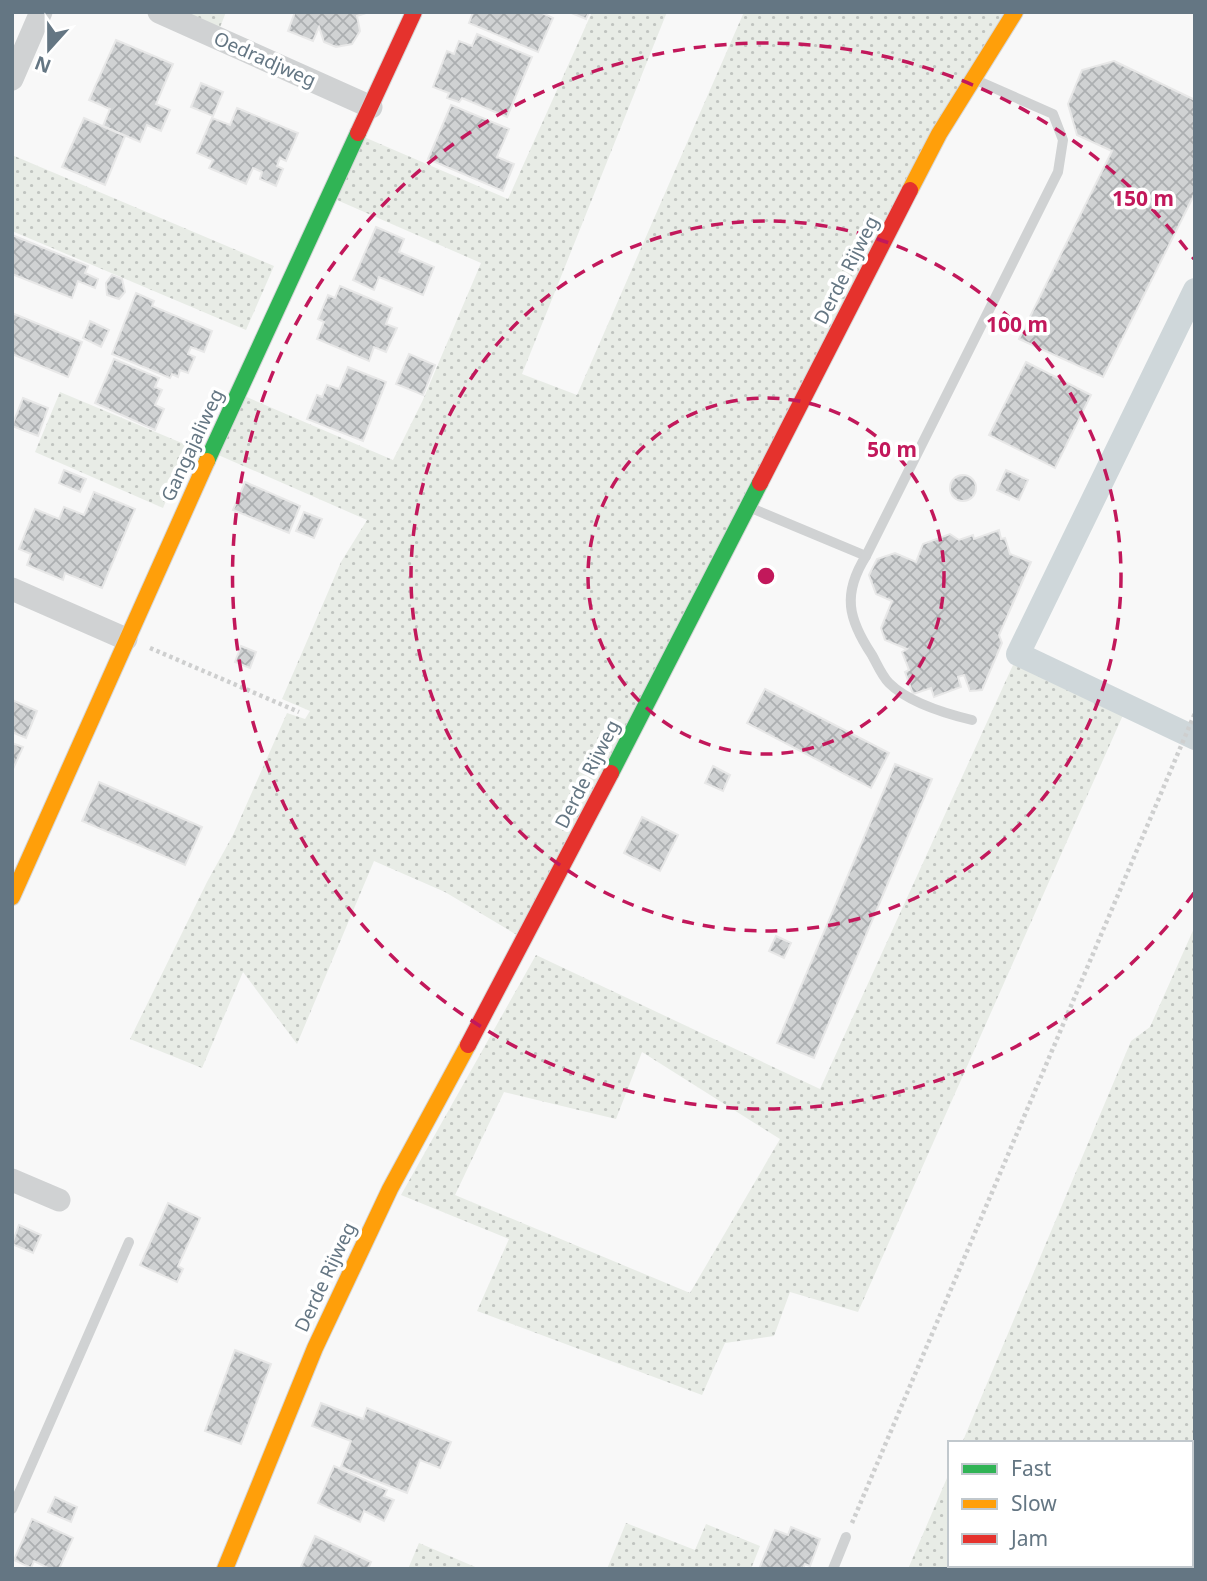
<svg xmlns="http://www.w3.org/2000/svg" width="1207" height="1581" font-family="'Noto Sans',sans-serif">
<style>
.grass{fill:url(#grass-dots);fill-rule:evenodd}
.lines{fill:none;stroke-linecap:round;stroke-linejoin:round}
.canal{stroke:#cfd7da;stroke-width:24}
.building{fill:url(#building-cross-hatch);stroke:#e8e8e8;stroke-width:2}
.fast-casing{stroke:#d5d6d7;stroke-width:18}
.slow-casing{stroke:#d5d6d7;stroke-width:18}
.jam-casing{stroke:#d5d6d7;stroke-width:18}
.path{stroke:#cecfcf;stroke-width:4.5;stroke-dasharray:3.5 3.5;stroke-linecap:butt}
.lane{stroke:#d0d2d3;stroke-width:10}
.street{stroke:#d0d2d3;stroke-width:23}
.fast{stroke:#30b455;stroke-width:16}
.slow{stroke:#ff9f0a;stroke-width:16}
.jam{stroke:#e5322d;stroke-width:16}
.ring{fill:none;stroke:#c2185b;stroke-width:3.5;stroke-dasharray:12 9}
.labels{text-anchor:middle;stroke-width:7;stroke-linejoin:round;paint-order:stroke}
.street-label{font-size:19px;fill:#647683;stroke:#fff}
.centre{fill:#c2185b;stroke:#fff;stroke-width:3.5}
.ring-label{font-size:21px;text-anchor:middle;font-weight:bold;fill:#c2185b;stroke:#fff;stroke-width:7;stroke-linejoin:round;paint-order:stroke}
</style>
<defs>
<pattern id="grass-dots" width="8" height="8" patternUnits="userSpaceOnUse" patternTransform="scale(1.75)"><rect width="8" height="8" fill="#e8ece6"/><path d="M2 2h.1M6 6h.1" fill="none" stroke="#c0c4c0" stroke-width="1.8" stroke-linecap="round"/></pattern>
<pattern id="building-cross-hatch" width="8" height="8" patternUnits="userSpaceOnUse" patternTransform="scale(1.75)"><rect width="8" height="8" fill="#d0d2d3"/><path d="M0 0l8 8M0 8l8-8" fill="none" stroke="#acafb1"/></pattern>
</defs>
<rect width="100%" height="100%" fill="#f8f8f8"/>
<g class="grass">
<path d="M178,12H226L219,30Z"/>
<path d="M592,12H667L522,374L577,395L744,12H1005L517,935L445,892L374,861L297,1044L243,972L202,1068L130,1039L207,882L233,835L287,713L305,719L310,711L282,699L341,562L367,520L216,454L242,395L393,460L422,402L481,263L330,197L357,134L508,199Z"/>
<path d="M12,155L274,266L246,330L12,231Z"/>
<path d="M60,392L189,446L163,508L35,452Z"/>
<path d="M1018,654L1127,706L858,1312L790,1292L774,1336L725,1343L702,1395L477,1311L509,1239L401,1195L536,955L820,1089ZM642,1052L780,1139L690,1293L455,1195L504,1092L616,1119Z"/>
<path d="M1195,926V1569H908L950,1471V1565H1191V1443H962L1131,1041L1150,1027Z"/>
<path d="M626,1523L695,1550L706,1524L760,1546L751,1569H607Z"/>
<path d="M419,1543L480,1569H408Z"/>
</g>
<g class="lines">
<path class="canal" d="M1195,290L1018,654L1195,738"/>
</g>
<g class="building">
<path d="M295,12H369L357,16L360,31L352,44L336,47L324,42L319,27L313,41L288,31Z"/>
<path d="M473,12H540L553,18L538,52L469,23Z"/>
<path d="M569,12H589L586,19Z"/>
<path d="M477,34L532,57L507,117L462,98L459,102L447,98L449,93L433,87L447,51L454,54L459,41L472,46Z"/>
<path d="M116,40L173,64L156,104L170,110L161,131L147,125L140,142L103,126L110,109L89,100Z"/>
<path d="M1114,61L1195,100V193L1103,377L1019,339L1112,151L1077,135L1068,104L1082,70Z"/>
<path d="M201,83L223,92L213,116L191,107Z"/>
<path d="M451,105L509,129L497,157L514,164L503,191L428,159Z"/>
<path d="M237,108L298,133L286,161L280,158L277,166L283,169L276,186L260,179L262,172L253,168L246,184L209,168L213,160L197,153L212,118L230,125Z"/>
<path d="M84,118L125,136L105,185L62,167Z"/>
<path d="M376,227L404,239L399,252L434,267L423,295L379,277L374,290L353,280Z"/>
<path d="M12,235L88,266L85,273L98,279L95,288L78,281L72,298L12,274Z"/>
<path d="M112,275L122,279L125,292L119,299L107,295L106,283Z"/>
<path d="M340,286L392,308L386,324L397,328L386,352L374,347L369,361L317,339L324,322L318,319L328,295L335,298Z"/>
<path d="M136,293L154,301L152,306L212,331L204,352L191,347L188,354L195,357L188,373L180,370L178,377L172,374L170,378L112,354Z"/>
<path d="M12,313L82,342L68,377L12,354Z"/>
<path d="M90,321L109,330L101,347L83,338Z"/>
<path d="M409,354L435,365L423,395L396,384Z"/>
<path d="M114,359L159,378L155,387L162,390L155,405L164,409L155,430L95,403Z"/>
<path d="M1026,362L1091,395L1055,468L989,435Z"/>
<path d="M348,367L386,382L363,441L307,419L317,395L322,397L327,385L339,389Z"/>
<path d="M23,398L48,408L38,436L12,426Z"/>
<path d="M64,470L86,479L80,492L59,483Z"/>
<path d="M1006,470L1028,480L1019,500L997,490Z"/>
<circle cx="963" cy="488" r="13"/>
<path d="M245,482L300,506L289,533L233,510Z"/>
<path d="M94,492L135,509L102,588L65,573L63,580L27,565L31,554L19,549L35,509L59,519L64,507L84,515Z"/>
<path d="M304,512L322,519L314,538L296,531Z"/>
<path d="M999,530L1001,539L1005,538L1010,554L1031,562L999,635L1002,643L982,690L970,691L964,675L958,677L961,687L934,697L931,688L913,694L905,672L909,670L902,652L907,649L885,640L881,628L892,601L876,594L869,575L877,559L895,553L916,562L923,544L950,534L959,540L973,535L974,539Z"/>
<path d="M241,646L256,652L250,668L235,662Z"/>
<path d="M765,689L889,753L871,788L747,723Z"/>
<path d="M12,700L37,711L26,738L12,732Z"/>
<path d="M12,743L23,747L12,771Z"/>
<path d="M895,764L932,779L814,1058L777,1043Z"/>
<path d="M713,766L730,775L723,791L705,783Z"/>
<path d="M99,782L202,827L185,865L82,821Z"/>
<path d="M642,817L678,835L660,871L624,853Z"/>
<path d="M776,936L791,943L784,958L769,951Z"/>
<path d="M168,1203L200,1218L178,1266L183,1269L177,1282L140,1265Z"/>
<path d="M19,1225L41,1235L33,1253L12,1244Z"/>
<path d="M235,1350L271,1364L241,1444L205,1431Z"/>
<path d="M321,1403L363,1419L367,1408L451,1442L440,1468L420,1460L407,1493L341,1467L351,1441L312,1426Z"/>
<path d="M334,1466L387,1490L384,1496L394,1500L384,1521L364,1511L360,1522L318,1503Z"/>
<path d="M55,1497L77,1507L71,1522L48,1512Z"/>
<path d="M32,1519L73,1538L59,1569H50L34,1561L31,1568L14,1560Z"/>
<path d="M791,1527L820,1539L810,1566L805,1564L803,1569H759L775,1530L788,1535Z"/>
<path d="M315,1536L371,1562L368,1569H300Z"/>
</g>
<g class="lines">
<g class="fast-casing">
<g id="fast">
<path d="M207,461L358,133"/>
<path d="M611,773L760,483"/>
</g>
</g>
<g class="slow-casing">
<g id="slow">
<path d="M910,190L939,134L1015,12"/>
<path d="M12,897L207,461"/>
<path d="M225,1569L315,1348L390,1189L468,1045"/>
</g>
</g>
<g class="jam-casing">
<g id="jam">
<path d="M358,133L414,12"/>
<path d="M760,483L910,190"/>
<path d="M468,1045L611,773"/>
</g>
</g>
<g class="path">
<path d="M150,648L299,712"/>
<path d="M852,1523L1195,713"/>
</g>
<g class="lane">
<path d="M751,508L866,556L1058,172L1063,140L1053,114L976,80"/>
<path d="M866,556C842,594 848,619 872,655C877,664 882,676 889,683C908,702 947,714 972,720"/>
<path d="M12,1509L129,1242"/>
<path d="M833,1569L846,1537"/>
</g>
<g class="street">
<path d="M159,12L371,107"/>
<path d="M12,79L41,12"/>
<path d="M12,589L126,639"/>
<path d="M12,1180L59,1200"/>
</g>
<use href="#fast" class="fast"/>
<use href="#slow" class="slow"/>
<use href="#jam" class="jam"/>
</g>
<g class="ring">
<circle cx="766" cy="576" r="178"/>
<circle cx="766" cy="576" r="355"/>
<path d="M1194 893A533 533 0 1 1 1194 259"/>
</g>
<g class="labels">
<g class="street-label">
<text transform="translate(265 59) rotate(24)" y="7">Oedradjweg</text>
<text transform="translate(846 270) rotate(-63)" y="7">Derde Rijweg</text>
<text transform="translate(192 445) rotate(-65)" y="7">Gangajaliweg</text>
<text transform="translate(587 774) rotate(-63)" y="7">Derde Rijweg</text>
<text transform="translate(325 1277) rotate(-65)" y="7">Derde Rijweg</text>
</g>
</g>
<circle cx="766" cy="576" r="10" class="centre"/>
<g class="ring-label">
<text x="1143" y="206">150 m</text>
<text x="1017" y="332">100 m</text>
<text x="892" y="457">50 m</text>
</g>
<rect width="1207" height="1581" fill="none" stroke="#647683" stroke-width="28"/>
<rect x="948" y="1441" width="245" height="126" fill="#ffffff" stroke="#c1c8cd" stroke-width="2"/>
<rect x="962" y="1464" width="35" height="10" fill="#30b455" stroke="#c1c8cd" stroke-width="2"/>
<text x="1011" y="1476" font-size="21" fill="#647683">Fast</text>
<rect x="962" y="1499" width="35" height="10" fill="#ff9f0a" stroke="#c1c8cd" stroke-width="2"/>
<text x="1011" y="1511" font-size="21" fill="#647683">Slow</text>
<rect x="962" y="1534" width="35" height="10" fill="#e5322d" stroke="#c1c8cd" stroke-width="2"/>
<text x="1011" y="1546" font-size="21" fill="#647683">Jam</text>
<g transform="translate(49 49) rotate(201)" stroke="#ffffff" stroke-width="5" paint-order="stroke">
<path d="M0-5L12 26L0 18L-12 26Z" fill="#647683"/>
<text y="-10" font-size="19" font-weight="bold" text-anchor="middle" fill="#647683">N</text>
</g>
</svg>
